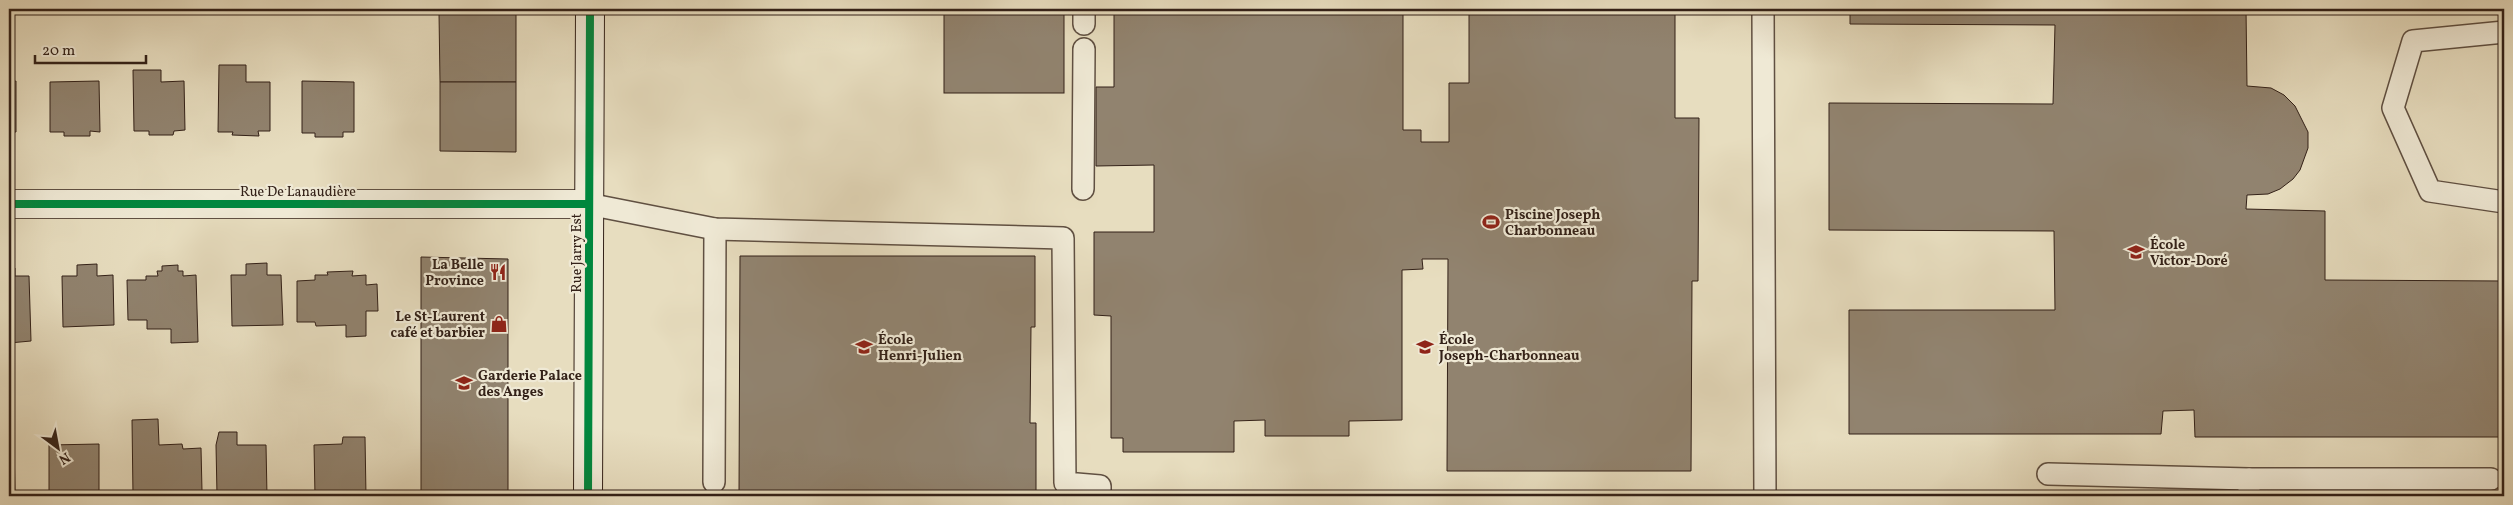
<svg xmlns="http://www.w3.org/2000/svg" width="2513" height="505" font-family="Vollkorn,serif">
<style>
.building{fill:#91836f;stroke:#332118}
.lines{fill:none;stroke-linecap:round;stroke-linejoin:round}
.service-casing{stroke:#605042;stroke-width:24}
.minor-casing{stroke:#605042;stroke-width:30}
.secondary-casing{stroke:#332118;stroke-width:30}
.service{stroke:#efe9d5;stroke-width:21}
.minor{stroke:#efe9d5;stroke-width:28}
.secondary{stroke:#efe9d5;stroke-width:28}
.cycleway-casing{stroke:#efe9d5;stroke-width:11}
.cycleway{stroke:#00873e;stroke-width:8}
.labels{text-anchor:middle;stroke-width:4.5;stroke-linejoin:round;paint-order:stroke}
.street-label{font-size:14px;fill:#332118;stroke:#efe9d5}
.poi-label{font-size:14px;font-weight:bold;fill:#332118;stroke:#efe9d5;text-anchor:start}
</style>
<rect width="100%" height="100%" fill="#e7ddbf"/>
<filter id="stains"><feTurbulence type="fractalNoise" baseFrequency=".004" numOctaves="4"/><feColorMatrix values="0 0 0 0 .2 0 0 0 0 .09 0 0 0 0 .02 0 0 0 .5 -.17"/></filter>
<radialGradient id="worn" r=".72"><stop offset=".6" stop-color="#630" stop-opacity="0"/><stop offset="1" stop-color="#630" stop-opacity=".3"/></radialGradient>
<g class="building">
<path d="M439,9H516V14L439,13Z"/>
<rect x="944" y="9" width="120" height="84"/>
<path d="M1114,9H1403V130H1421V142H1449V83H1469V9H1675V118H1699L1698,281H1692L1691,471H1447L1448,259H1422L1423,269L1402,270V420L1349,421V436H1265V420L1234,421V452H1123V438H1111V316L1094,315V232H1154V165L1096,166V87H1114Z"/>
<path d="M1850,9H2246L2247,86L2271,88L2284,95L2295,106L2308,132V148L2300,170L2293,179L2280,189L2268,194L2247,195L2246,209L2325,211V280L2504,281V437H2195L2194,410L2163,411L2161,434H1849V310H2055L2054,231L1829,230V103L2053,104L2055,25L1850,24Z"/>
<path d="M439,13L516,14V82H440Z"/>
<path d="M219,65H246V82H270V131H258L259,136L232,135L233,132H218Z"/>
<path d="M133,70H161V82L184,81L185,130L174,131L173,135H149V131H134Z"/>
<path d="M16,81V132H9V82Z"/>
<path d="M99,81L100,132L90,131V136H64V132H50V82Z"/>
<path d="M302,81L354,82V132H343V137H315V133H302Z"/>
<path d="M440,82H516V152L440,151Z"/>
<path d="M740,256H1035V327H1031L1030,423H1036V493H739Z"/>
<path d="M421,257L508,259V496H421Z"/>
<path d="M267,263V275H281L283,325L232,326L231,275H246V264Z"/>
<path d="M97,264V276L113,275L114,325L63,327L62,276H77V265Z"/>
<path d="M178,265V271H183V276L196,275L198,342L171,343V329H147V320H128L127,280H146V276H158L157,271H162V266Z"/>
<path d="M15,268V276H29L31,341L9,343V269Z"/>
<path d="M353,271L352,276L366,275V285L377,284L378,311H366V336L346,337V325L316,326L315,322H297V281L315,280V275H328L327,272Z"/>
<path d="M158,419L159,445L182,444L183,449L201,448L202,491L183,492L182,496L133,495L132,420Z"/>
<path d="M219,432H237V445H266L267,496L217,495L216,445Z"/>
<path d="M343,437H365L366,496H315L314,445L342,444Z"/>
<path d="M9,443H14L15,494H9Z"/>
<path d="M99,444V495H49V445Z"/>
</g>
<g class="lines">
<g class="service-casing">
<g id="service">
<path d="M1763,9L1765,496"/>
<path d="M1084,24V9"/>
<path d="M2504,32L2413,41L2393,108L2430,191L2504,202"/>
<path d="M1083,189L1084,49"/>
<path d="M588,204L715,229L1063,238L1065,483L1100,486V496"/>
<path d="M2048,474L2249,479"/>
<path d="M714,482L715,229"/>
<path d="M2249,496V479H2491"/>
</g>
</g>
<g class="minor-casing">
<path id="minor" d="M9,204H588"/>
</g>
<g class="secondary-casing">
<path id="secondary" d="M588,496L590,9"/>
</g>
<use href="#service" class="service"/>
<use href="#minor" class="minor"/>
<use href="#secondary" class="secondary"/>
<g class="cycleway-casing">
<g id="cycleway">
<path d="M9,204H588"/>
<path d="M588,496L590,9"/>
</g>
</g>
<use href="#cycleway" class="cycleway"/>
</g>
<defs>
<g id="stadium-bare" transform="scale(1.35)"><path d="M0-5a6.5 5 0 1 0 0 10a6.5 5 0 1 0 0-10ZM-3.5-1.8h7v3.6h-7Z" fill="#8f2418" stroke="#efe9d5" stroke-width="2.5" paint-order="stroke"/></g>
<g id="school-bare" transform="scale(1.35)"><path d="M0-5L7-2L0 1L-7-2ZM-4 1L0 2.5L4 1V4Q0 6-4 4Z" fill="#8f2418" stroke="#efe9d5" stroke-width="2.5" paint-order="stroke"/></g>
<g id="restaurant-bare" transform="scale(1.35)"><path d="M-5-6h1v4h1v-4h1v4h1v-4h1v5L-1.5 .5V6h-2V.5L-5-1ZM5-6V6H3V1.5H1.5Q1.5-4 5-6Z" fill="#8f2418" stroke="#efe9d5" stroke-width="2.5" paint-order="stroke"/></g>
<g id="shop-bare" transform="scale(1.35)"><path d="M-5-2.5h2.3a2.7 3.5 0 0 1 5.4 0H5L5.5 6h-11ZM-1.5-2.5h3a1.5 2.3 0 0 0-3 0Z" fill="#8f2418" stroke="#efe9d5" stroke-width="2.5" paint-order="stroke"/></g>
</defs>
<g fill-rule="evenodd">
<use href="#stadium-bare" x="1491" y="222"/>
<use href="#school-bare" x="2136" y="252"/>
<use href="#restaurant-bare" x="498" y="272"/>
<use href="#shop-bare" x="499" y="324"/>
<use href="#school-bare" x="864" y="347"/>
<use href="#school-bare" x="1425" y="347"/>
<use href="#school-bare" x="464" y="383"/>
</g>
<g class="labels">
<g class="street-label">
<text x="298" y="196">Rue De Lanaudière</text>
<text transform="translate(576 253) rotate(-90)" y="5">Rue Jarry Est</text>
</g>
<g class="poi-label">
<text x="1505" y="219">Piscine Joseph<tspan x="1505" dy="16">Charbonneau</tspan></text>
<text x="2150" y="249">École<tspan x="2150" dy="16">Victor-Doré</tspan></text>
<text x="484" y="269" text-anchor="end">La Belle<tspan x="484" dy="16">Province</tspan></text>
<text x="485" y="321" text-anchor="end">Le St-Laurent<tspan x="485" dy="16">café et barbier</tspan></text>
<text x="878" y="344">École<tspan x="878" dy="16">Henri-Julien</tspan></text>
<text x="1439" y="344">École<tspan x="1439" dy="16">Joseph-Charbonneau</tspan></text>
<text x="478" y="380">Garderie Palace<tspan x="478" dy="16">des Anges</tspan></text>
</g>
</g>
<rect width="2513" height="505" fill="none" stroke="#e7ddbf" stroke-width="30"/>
<rect x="10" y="10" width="2493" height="485" fill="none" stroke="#332118" stroke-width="2.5"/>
<rect x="15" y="15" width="2483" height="475" fill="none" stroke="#332118"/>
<g transform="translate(58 448) rotate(148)" stroke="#efe9d5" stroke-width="4" paint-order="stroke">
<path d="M0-4L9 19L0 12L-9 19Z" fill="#332118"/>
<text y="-8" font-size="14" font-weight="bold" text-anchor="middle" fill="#332118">N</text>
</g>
<path d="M35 55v8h111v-8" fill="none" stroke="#332118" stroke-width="2.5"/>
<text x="42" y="55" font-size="15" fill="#332118" stroke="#efe9d5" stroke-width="4" paint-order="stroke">20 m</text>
<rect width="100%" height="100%" filter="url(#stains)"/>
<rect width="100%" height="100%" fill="url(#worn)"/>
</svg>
